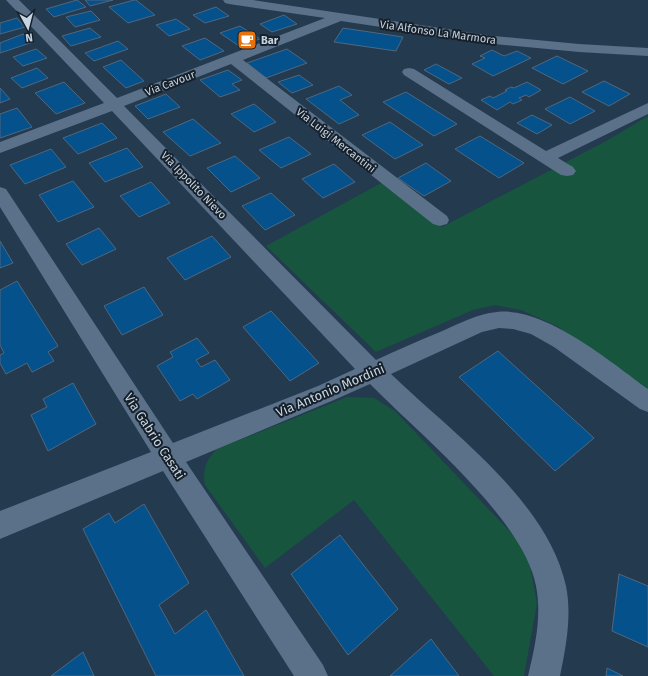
<svg xmlns="http://www.w3.org/2000/svg" width="648" height="676" font-family="'Fira Sans',sans-serif">
<style>
.green{fill:#17553e}
.building{fill:#04518b;stroke:#50677f}
.lines{fill:none;stroke-linecap:round;stroke-linejoin:round}
.minor{fill:#5a7189;fill-rule:evenodd}
.labels{text-anchor:middle;stroke-width:4;stroke-linejoin:round;paint-order:stroke}
.far-street-label{font-size:11px;fill:#c7d4e1;stroke:#16202a}
.far-poi-label{font-size:11px;font-weight:bold;fill:#c7d4e1;stroke:#16202a;text-anchor:start}
.street-label{font-size:13px;fill:#c7d4e1;stroke:#16202a}
</style>
<rect width="100%" height="100%" fill="#243a4f"/>
<g class="green">
<path d="M648,116V391L557,326L521,310L495,305L473,310L376,352L266,246L381,183L442,227L608,140Z"/>
<path d="M347,397L374,398L395,411L519,541L530,566L537,603L524,676H494L354,500L265,568L205,485C202,470 206,460 217,449Z"/>
</g>
<g class="building">
<path d="M77,0L86,7L54,17L46,9Z"/>
<path d="M85,0H113L90,6Z"/>
<path d="M134,0H136L155,15L128,23L109,7Z"/>
<path d="M216,7L229,16L205,23L193,15Z"/>
<path d="M91,11L100,20L75,27L66,17Z"/>
<path d="M284,15L297,24L272,32L260,24Z"/>
<path d="M17,18L25,27L0,34V23Z"/>
<path d="M176,19L190,29L169,36L156,25Z"/>
<path d="M240,26L260,39L239,46L220,33Z"/>
<path d="M90,28L101,37L71,46L62,36Z"/>
<path d="M343,28L403,37L396,51L334,42Z"/>
<path d="M23,34L33,42L0,53V43Z"/>
<path d="M205,38L224,51L200,60L182,46Z"/>
<path d="M118,41L128,49L94,61L85,53Z"/>
<path d="M36,49L47,58L23,66L13,57Z"/>
<path d="M287,49L307,63L266,78L247,63Z"/>
<path d="M492,50L504,56L517,51L531,58L493,76L472,64L485,58L480,56Z"/>
<path d="M557,56L588,71L563,84L532,68Z"/>
<path d="M121,60L144,81L126,88L103,67Z"/>
<path d="M436,64L462,78L449,84L424,70Z"/>
<path d="M37,68L48,78L22,88L11,78Z"/>
<path d="M228,70L242,80L232,84L240,90L220,97L200,80Z"/>
<path d="M299,75L313,85L292,93L278,82Z"/>
<path d="M604,81L630,94L609,106L582,92Z"/>
<path d="M64,82L85,103L56,114L35,93Z"/>
<path d="M527,82L541,90L529,97L526,95L519,98L522,100L513,104L510,102L497,110L481,100L490,96L493,98L507,91L505,90L511,87L514,88Z"/>
<path d="M339,86L352,95L340,100L359,115L339,124L306,99Z"/>
<path d="M0,88L10,99L0,103Z"/>
<path d="M406,92L457,124L434,136L383,102Z"/>
<path d="M166,94L180,107L148,119L135,106Z"/>
<path d="M570,97L595,111L570,124L545,109Z"/>
<path d="M254,104L276,122L254,132L231,114Z"/>
<path d="M17,108L32,127L0,138V114Z"/>
<path d="M532,115L552,125L537,134L517,123Z"/>
<path d="M193,119L221,143L190,156L163,132Z"/>
<path d="M390,122L423,145L395,159L362,135Z"/>
<path d="M102,123L117,138L78,154L63,138Z"/>
<path d="M480,136L524,163L499,178L455,149Z"/>
<path d="M289,137L311,154L281,168L259,150Z"/>
<path d="M127,148L143,167L105,182L89,163Z"/>
<path d="M51,149L66,167L25,184L10,165Z"/>
<path d="M235,156L260,178L231,192L207,168Z"/>
<path d="M426,163L451,181L424,196L398,178Z"/>
<path d="M334,164L355,182L323,198L302,179Z"/>
<path d="M73,181L94,207L58,222L39,195Z"/>
<path d="M151,182L170,203L139,217L120,196Z"/>
<path d="M271,193L295,215L265,230L242,206Z"/>
<path d="M99,228L116,249L82,265L66,244Z"/>
<path d="M212,236L231,257L185,280L167,258Z"/>
<path d="M0,241L13,263L0,268Z"/>
<path d="M17,281L58,346L48,352L54,361L32,372L27,363L6,374L0,363V355L4,353L0,345V290Z"/>
<path d="M144,287L163,315L122,335L104,306Z"/>
<path d="M271,311L319,363L290,381L243,327Z"/>
<path d="M197,338L209,353L196,360L201,367L215,360L230,380L197,399L193,394L180,401L157,366L173,357L170,352Z"/>
<path d="M498,351L594,438L555,471L459,377Z"/>
<path d="M73,383L96,424L48,451L31,415L47,407L43,399Z"/>
<path d="M144,504L189,583L159,605L175,634L206,610L244,676H156L83,529L109,513L115,523Z"/>
<path d="M340,535L398,609L348,655L291,574Z"/>
<path d="M619,574L648,586V647L612,631Z"/>
<path d="M431,639L459,676H390Z"/>
<path d="M83,652L94,676H51Z"/>
<path d="M607,668L623,676H606Z"/>
</g>
<g class="lines">
<g class="minor">
<path d="M6,0H19L117,98L325,18L229,4L225,3L223,0H253L494,36L579,44L648,48V56L579,52L494,44L341,21L243,60L447,216L449,220L447,224L440,226L433,224L231,64L124,106L376,360C397,350 418,341 440,332C458,324 477,314 497,312C544,306 611,362 648,389V412L640,409L554,347L531,334L513,329L499,328L482,332L391,374C451,432 547,500 566,586C572,616 566,647 560,676H528C535,647 542,616 536,586C523,518 418,433 370,384L334,400L186,462L323,665L328,676H294L163,471L0,539V511L151,452L0,207V187L6,189L173,443L318,386L355,369L112,111L0,153V142L104,103Z"/>
<path d="M409,68L414,69L546,151L648,103V114L558,158L573,167L576,171L573,175L567,176L561,175L404,75L402,72L404,69Z"/>
</g>
</g>
<defs>
<g id="cafe-square" transform="scale(1)"><rect x="-9" y="-9" width="18" height="18" rx="4" fill="#e8710a" stroke="#16202a"/><path d="M-5.5-4.5H6V0H3Q3 3.5 0 3.5H-2.5Q-5.5 3.5-5.5 0ZM3-3.2v2h1.7v-2ZM-6 4.5H4V6H-6Z" fill="#fff"/></g>
</defs>
<g fill-rule="evenodd">
<use href="#cafe-square" x="247" y="40"/>
</g>
<g class="labels">
<g class="far-street-label">
<text transform="translate(438 32) rotate(8)" y="4">Via Alfonso La Marmora</text>
<text transform="translate(170 83) rotate(-21)" y="4">Via Cavour</text>
<text transform="translate(336 140) rotate(38)" y="4">Via Luigi Mercantini</text>
<text transform="translate(194 185) rotate(46)" y="4">Via Ippolito Nievo</text>
</g>
<g class="far-poi-label">
<text x="261" y="44">Bar</text>
</g>
<g class="street-label">
<text transform="translate(330 390) rotate(-23)" y="5">Via Antonio Mordini</text>
<text transform="translate(155 436) rotate(57)" y="5">Via Gabrio Casati</text>
</g>
</g>
<g transform="translate(28 28) rotate(173)" stroke="#16202a" stroke-width="3" paint-order="stroke">
<path d="M0-3L7 15L0 10L-7 15Z" fill="#c7d4e1"/>
<text y="-6" font-size="11" font-weight="bold" text-anchor="middle" fill="#c7d4e1">N</text>
</g>
</svg>
